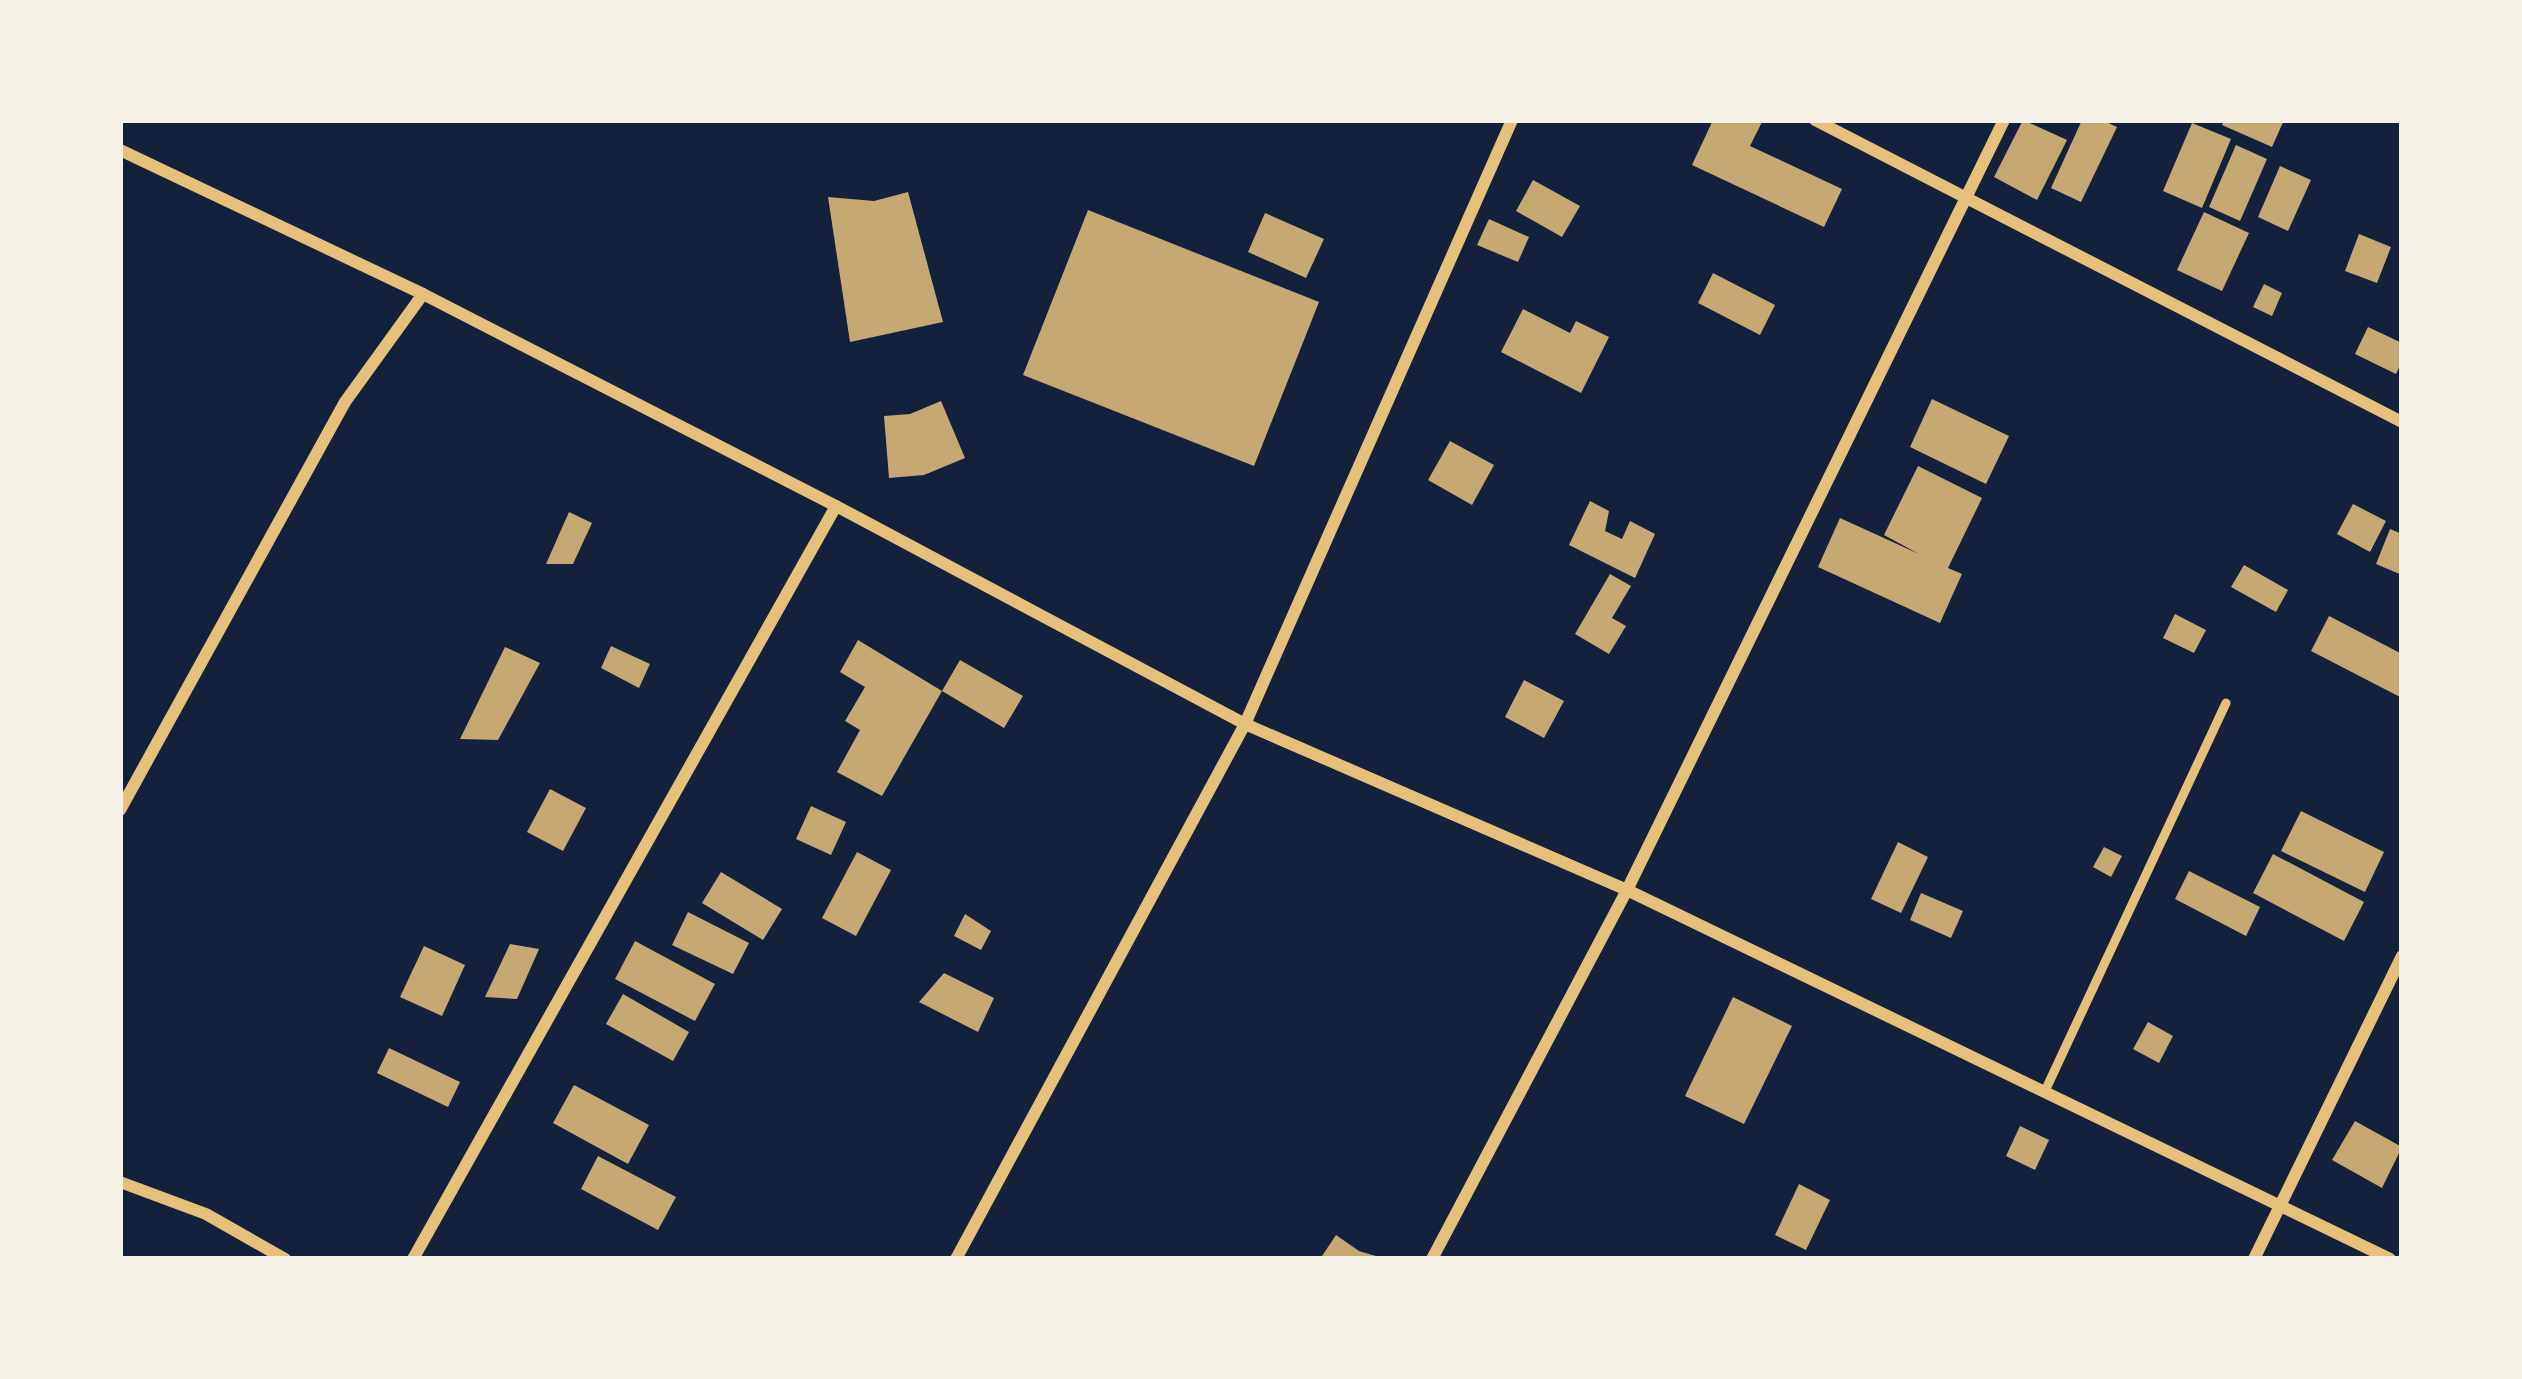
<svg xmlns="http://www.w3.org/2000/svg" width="2522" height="1379" font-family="'Open Sans',sans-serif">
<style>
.building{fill:#c6a872}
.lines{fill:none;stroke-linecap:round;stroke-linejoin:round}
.service{stroke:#e5c07b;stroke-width:9}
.minor{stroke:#e5c07b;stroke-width:12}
</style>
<rect width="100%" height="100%" fill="#14213d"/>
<g class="building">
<path d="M1713,120H1763L1750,146L1842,189L1824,227L1692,165Z"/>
<path d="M2023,120L2067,140L2037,200L1994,177Z"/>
<path d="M2082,120H2102L2117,127L2081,202L2051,188Z"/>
<path d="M2224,120H2284L2272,147L2222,125Z"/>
<path d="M2192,123L2231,139L2202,208L2163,191Z"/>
<path d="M2236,145L2267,159L2240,221L2209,207Z"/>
<path d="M2280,166L2311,180L2288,231L2258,217Z"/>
<path d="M1533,180L1580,206L1562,237L1516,211Z"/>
<path d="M908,192L943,322L850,342L828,197L874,201Z"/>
<path d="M1088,210L1319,302L1254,466L1023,375Z"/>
<path d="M2204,212L2249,233L2222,291L2177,270Z"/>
<path d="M1265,213L1324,239L1306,278L1248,252Z"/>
<path d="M1489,219L1529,237L1518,262L1477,245Z"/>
<path d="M2359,234L2391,247L2377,283L2345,271Z"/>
<path d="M1713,273L1775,305L1760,335L1698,303Z"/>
<path d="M2264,284L2282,293L2272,316L2253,307Z"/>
<path d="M1523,309L1570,333L1576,321L1609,337L1581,393L1501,352Z"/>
<path d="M2368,327L2402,343V361L2396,374L2355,354Z"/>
<path d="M1932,399L2009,436L1986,484L1910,447Z"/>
<path d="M941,401L965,458L924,475L889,478L884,416L910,414Z"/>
<path d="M1450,441L1494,465L1472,505L1428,480Z"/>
<path d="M1918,466L1982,498L1948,568L1962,574L1940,623L1818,567L1840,518L1919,554L1884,535Z"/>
<path d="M1590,501L1609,511L1605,531L1622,539L1630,521L1655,534L1635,578L1569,545Z"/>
<path d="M2353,504L2386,521L2370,552L2337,534Z"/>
<path d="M569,512L592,523L573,564H546Z"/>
<path d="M2390,529L2402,534V575L2376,564Z"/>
<path d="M2244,565L2288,590L2276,612L2231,587Z"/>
<path d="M1610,574L1631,586L1612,618L1626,626L1609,654L1575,634Z"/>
<path d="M2175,614L2206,630L2194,653L2163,638Z"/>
<path d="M2329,616L2402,654V698L2311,651Z"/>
<path d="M858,640L942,691L960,660L1023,696L1004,728L942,691L882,796L837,772L860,730L845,721L865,687L840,672Z"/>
<path d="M611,646L650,664L639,688L601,668Z"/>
<path d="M505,647L540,663L498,740L460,739Z"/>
<path d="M1524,680L1564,701L1544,738L1505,717Z"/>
<path d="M550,789L586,808L563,851L527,832Z"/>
<path d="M811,806L846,822L831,855L796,839Z"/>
<path d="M2301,811L2384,852L2365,892L2281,851Z"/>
<path d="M1898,842L1928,857L1901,913L1871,899Z"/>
<path d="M2104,847L2122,856L2111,877L2093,867Z"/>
<path d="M857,852L891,870L856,936L822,918Z"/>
<path d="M2273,854L2364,902L2344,941L2253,893Z"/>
<path d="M2189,871L2260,907L2246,936L2175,899Z"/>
<path d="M721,872L782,909L763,940L702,903Z"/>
<path d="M1921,893L1963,911L1951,938L1910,920Z"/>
<path d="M688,912L749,943L733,974L672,945Z"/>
<path d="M965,914L991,931L981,950L954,936Z"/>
<path d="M635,941L715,984L695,1021L615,979Z"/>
<path d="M510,944L539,949L517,999L485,997Z"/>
<path d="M424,946L465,965L442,1016L400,997Z"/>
<path d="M944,973L994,998L978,1032L919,1002Z"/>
<path d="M623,994L689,1032L673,1061L606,1024Z"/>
<path d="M1733,997L1792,1026L1744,1124L1685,1096Z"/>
<path d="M2148,1022L2173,1036L2159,1063L2133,1049Z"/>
<path d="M389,1048L460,1082L448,1107L377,1073Z"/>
<path d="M574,1085L649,1125L628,1164L553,1123Z"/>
<path d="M2355,1121L2402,1147L2382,1188L2332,1160Z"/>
<path d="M2020,1126L2049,1140L2035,1170L2006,1156Z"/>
<path d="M598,1156L676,1197L658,1230L581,1189Z"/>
<path d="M1799,1184L1830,1200L1806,1250L1775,1235Z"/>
<path d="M1336,1235L1359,1251L1386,1259H1320Z"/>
</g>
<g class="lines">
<path class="service" d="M2045,1091L2226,703"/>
<g class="minor">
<path d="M1815,120L2402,422"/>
<path d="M120,150L423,294L836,506L1245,724L1627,890L2390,1259"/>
<path d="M120,810L345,402L423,294"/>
<path d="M120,1182L206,1214L285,1259"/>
<path d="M413,1259L836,506"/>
<path d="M956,1259L1245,724L1512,120"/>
<path d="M1432,1259L1627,890L2004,120"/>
<path d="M2254,1259L2402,956"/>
</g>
</g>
<rect width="2522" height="1379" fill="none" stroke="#f6f1e7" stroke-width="246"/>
</svg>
